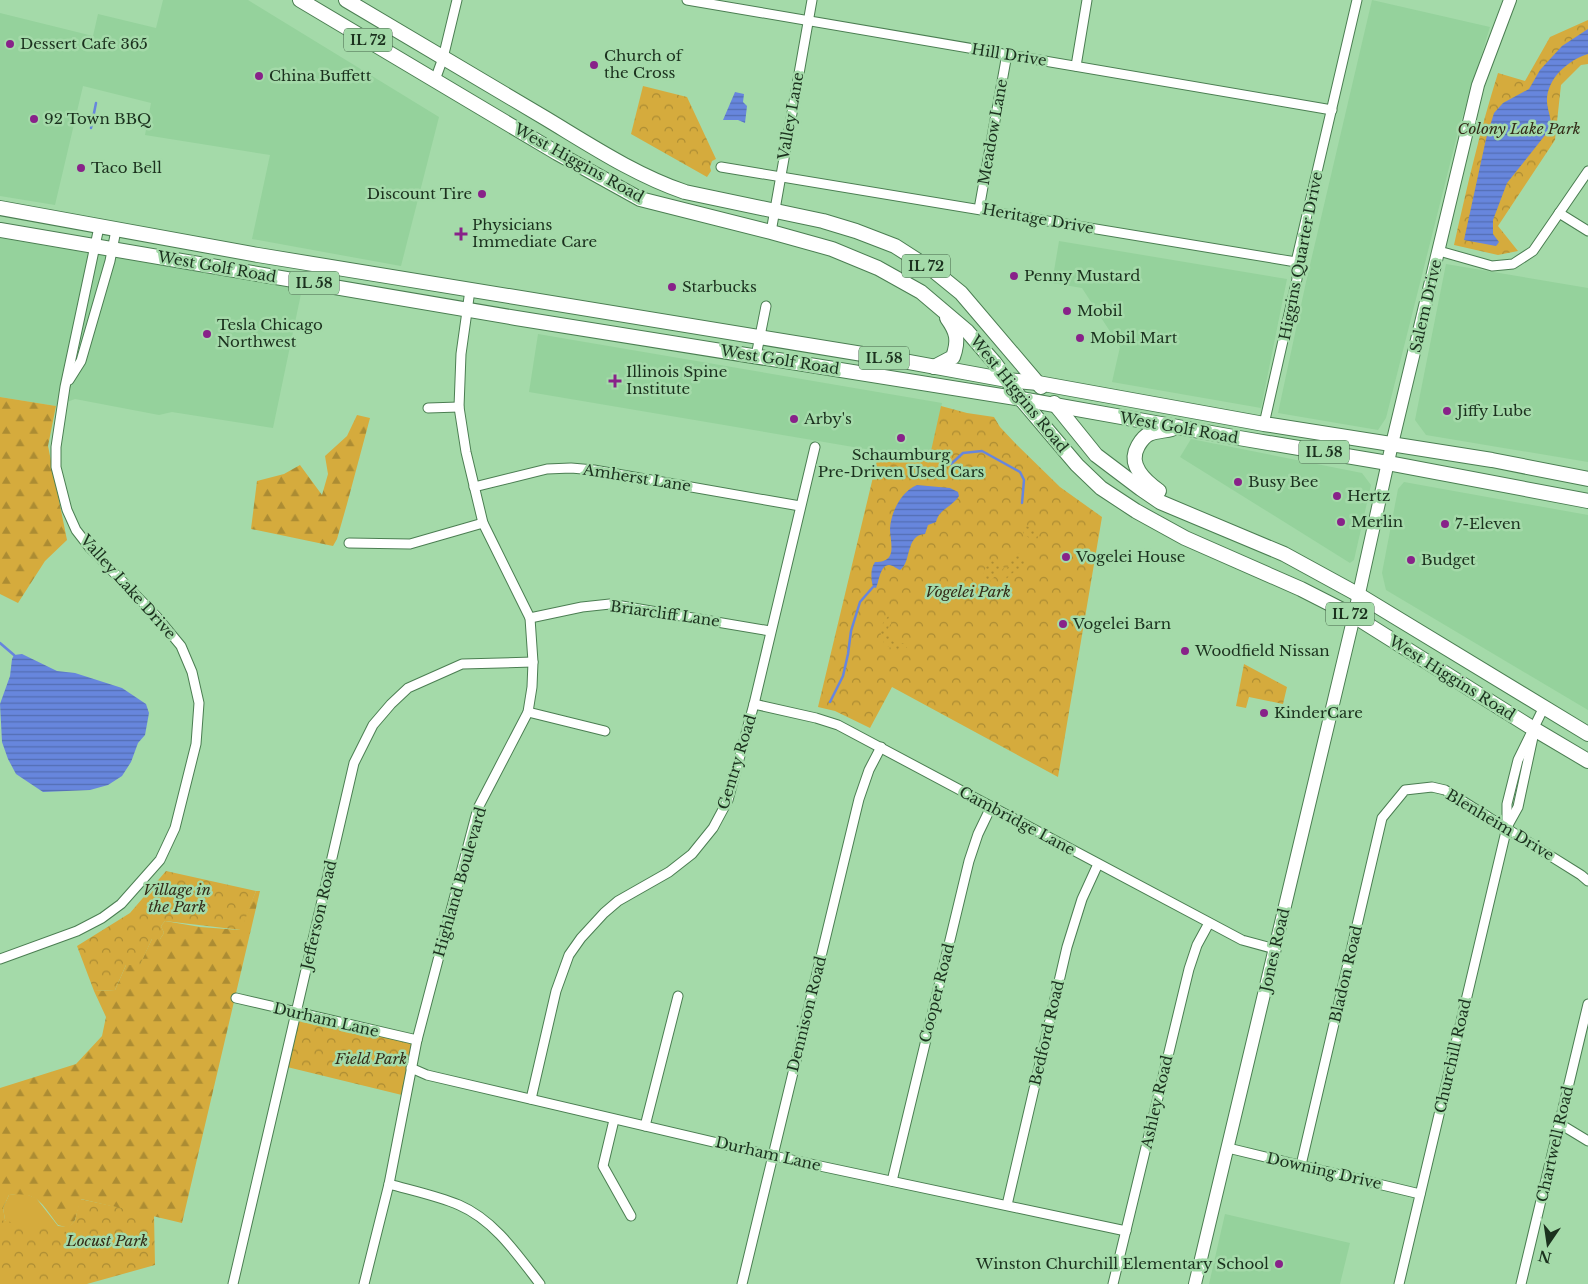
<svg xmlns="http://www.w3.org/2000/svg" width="1588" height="1284" font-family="'Libre Baskerville',serif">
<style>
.built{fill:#95d29c}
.grass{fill:#d5ab3d}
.forest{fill:url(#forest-firs)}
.park{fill:url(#park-crowns)}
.garden{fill:url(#garden-dots)}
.water{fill:url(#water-rules)}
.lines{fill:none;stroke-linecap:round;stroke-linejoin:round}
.stream{stroke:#6786dd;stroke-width:2.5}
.street-casing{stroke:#4b7e52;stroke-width:11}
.secondary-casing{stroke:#4b7e52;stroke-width:14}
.primary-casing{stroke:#4b7e52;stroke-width:16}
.street{stroke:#fff;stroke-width:9}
.secondary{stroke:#fff;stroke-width:12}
.primary{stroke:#fff;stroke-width:14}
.poi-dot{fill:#882289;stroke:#a4daa9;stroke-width:2}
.labels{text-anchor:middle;stroke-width:5;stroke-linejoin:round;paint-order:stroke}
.shield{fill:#a4daa9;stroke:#446448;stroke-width:1}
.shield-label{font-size:14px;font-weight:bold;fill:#1b311e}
.poi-label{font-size:15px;fill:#1b311e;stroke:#a4daa9;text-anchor:start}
.street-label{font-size:15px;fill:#1b311e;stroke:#a4daa9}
.park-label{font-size:15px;font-style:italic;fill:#342c19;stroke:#a4daa9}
</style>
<defs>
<pattern id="forest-firs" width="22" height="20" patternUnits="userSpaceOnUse" patternTransform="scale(1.25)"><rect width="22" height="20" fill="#d5ab3d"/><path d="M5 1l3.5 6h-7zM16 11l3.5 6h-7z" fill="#ac8c33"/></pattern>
<pattern id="park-crowns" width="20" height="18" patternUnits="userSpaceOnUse" patternTransform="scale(1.25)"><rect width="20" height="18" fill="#d5ab3d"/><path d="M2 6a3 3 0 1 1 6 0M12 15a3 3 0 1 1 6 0" fill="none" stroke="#ac8c33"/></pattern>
<pattern id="garden-dots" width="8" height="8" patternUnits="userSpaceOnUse" patternTransform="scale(1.25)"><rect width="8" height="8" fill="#d5ab3d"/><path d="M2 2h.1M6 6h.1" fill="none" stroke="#ac8c33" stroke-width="1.8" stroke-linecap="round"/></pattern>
<pattern id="water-rules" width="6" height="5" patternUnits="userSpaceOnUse" patternTransform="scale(1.25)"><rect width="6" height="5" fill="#6786dd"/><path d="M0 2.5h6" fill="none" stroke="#546eb3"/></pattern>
</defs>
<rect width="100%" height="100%" fill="#a4daa9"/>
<g class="built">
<path d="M163,0H248L439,117L401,266L252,239L270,155L145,135L151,103L83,86L55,205L0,196V13L93,36L98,14L156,28Z"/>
<path d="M1372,0L1490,27L1460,124L1386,418L1378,430L1278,413L1306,282Z"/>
<path d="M0,238L302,289L273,428L172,412L159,415L75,399L56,406L0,397Z"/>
<path d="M1059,241L1287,279L1261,408L1112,382L1120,347L1082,288L1052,283Z"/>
<path d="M1446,264L1588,288V462L1426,435L1415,420Z"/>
<path d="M538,334L942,403L930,460L529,392Z"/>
<path d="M1191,439L1362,473L1371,485L1354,560L1350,563L1180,457Z"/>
<path d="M1404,482L1588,515V710L1386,590L1382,573L1398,489Z"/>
<path d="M1225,1214L1350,1243L1340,1284H1209Z"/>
</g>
<path class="grass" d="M23,1193L36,1198L58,1226L69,1227L85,1209L115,1210L0,1284V1253L7,1231L3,1208L9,1195Z"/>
<g class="forest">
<path d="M0,397L56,406L48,446L67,540L45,561L18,603L0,594Z"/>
<path d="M357,415L370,418L347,504L337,539L333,546L251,529L257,481L284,474L300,465L322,495L328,474L325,456L347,436Z"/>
<path d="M256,891H260L182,1223L81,1199L75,1220L69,1228L58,1225C42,1204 38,1191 9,1195L3,1208L7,1231L0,1253V1088L76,1064L102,1036L106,1017L94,991L115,990L126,965L140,964L152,939H160L164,933L161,926L165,921L200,927L240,930Z"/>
</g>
<g class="park">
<path d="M1588,20V64L1581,65L1561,85L1555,140L1498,226L1518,251L1498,255L1454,245C1467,187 1480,130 1498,73L1525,81L1550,37Z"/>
<path d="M643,86L687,97L716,159L712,161L710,167L711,171L707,177L631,134Z"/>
<path d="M941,406L967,413L994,417L1000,427L1016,444L1060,487L1102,517L1058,777L892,687L870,728L835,711L818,707L879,452L929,460Z"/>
<path d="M1244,664L1287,687L1283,704L1249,697L1246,708L1236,706Z"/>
<path d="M166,871L256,891L241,930L165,921L161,926L164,933L160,939H152L140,965H126L115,990L94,991L77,946L130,913Z"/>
<path d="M296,1013L417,1040L406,1096L283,1066Z"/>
<path d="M80,1199L154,1215L155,1265L87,1284H0V1220L72,1233Z"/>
</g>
<g class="garden">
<path d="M1025,525L1036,531L1039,535L1037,539H1031L1023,534Z"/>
<path d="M1015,554H1022C1026,559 1026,563 1023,568L1015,571L1005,580C1005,573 1010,558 1015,554Z"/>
<path d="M992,561L1004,567L1002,570L991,580L984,594C984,581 980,569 992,561Z"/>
<path d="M890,615L892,622L887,630L890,639L896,644L904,643L907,648C903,649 899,650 895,649C877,646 877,624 890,615Z"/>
</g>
<g class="water">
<path d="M1588,29V54C1568,60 1546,79 1547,102C1548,114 1552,116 1550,129L1507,183L1493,220V234L1499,242L1496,246L1464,240L1486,139L1494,113L1503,103L1529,89L1540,70L1562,46Z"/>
<path d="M735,92L744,94L743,102L747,106L745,123L738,120H723Z"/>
<path d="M917,485L950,488L958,492L959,496C952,507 939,509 936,522L928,525L925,534C905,535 912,562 900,570C897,569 893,565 889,565C880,565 879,582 876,588L873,587C871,579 870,569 875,562C897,562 891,546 890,530C890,514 901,491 917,485Z"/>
<path d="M22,654L57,671L75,673L122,688L146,704L149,713L145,735L138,743L131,762L122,776L108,785L90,790L43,792L16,774L8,759L2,742L0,704L10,676L12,659L14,655Z"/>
</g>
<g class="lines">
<g class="stream">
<path d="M91,128L96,103"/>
<path d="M951,464L963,453L982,451L1020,472L1024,480L1022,503"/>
<path d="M0,643L14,655"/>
<path d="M830,702L843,676L848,654L851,631L860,602L873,587"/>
</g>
<g class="street-casing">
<g id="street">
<path d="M687,0L1332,110"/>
<path d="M1076,66L1087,0"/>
<path d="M435,80L443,58L457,0"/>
<path d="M721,167L1296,262"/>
<path d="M979,209L1007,54"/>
<path d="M1559,213L1588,231"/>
<path d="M771,232L812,0"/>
<path d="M1439,251L1492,266L1513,264L1533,251L1588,171"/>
<path d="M756,356L766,306"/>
<path d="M69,380L81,361L110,261L116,230"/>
<path d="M428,408L459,407"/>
<path d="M1264,424L1297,279L1296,262L1357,0"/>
<path d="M474,487L547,469L571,468L594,470L800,506"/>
<path d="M349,543L410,544L483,523"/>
<path d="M530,618L582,607L610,604L770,631"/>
<path d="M754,704L816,718L838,725L1242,940L1275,949"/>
<path d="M528,712L605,731"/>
<path d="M1508,825L1518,807L1533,737"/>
<path d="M0,959L77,931L102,918L121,904L160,860L175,828L196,744L199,703L192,672L181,646L157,617L90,548L76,530L67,510L56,467V447L65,387L99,227"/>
<path d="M236,998L417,1040"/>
<path d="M411,1068L427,1075L773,1156L1126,1231"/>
<path d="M531,1099L556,991L569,955L581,938L604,913L618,901L669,872L692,854L713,828L728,800L754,704L815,447"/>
<path d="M614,1120L603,1166L631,1216"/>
<path d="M1560,1124L1588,1141"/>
<path d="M645,1126L678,996"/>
<path d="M1228,1148L1420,1194"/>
<path d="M1301,1165L1382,818L1405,790L1432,787L1445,790L1581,875L1588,881"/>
<path d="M892,1181L969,861L978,834L991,807"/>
<path d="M389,1184C410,1190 438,1196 459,1205C494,1220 517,1254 540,1284"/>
<path d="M1007,1205L1067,947L1082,899L1098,864"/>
<path d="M233,1284L354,763L373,725L391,704L408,688L462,664L533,662"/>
<path d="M364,1284L389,1184L417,1040L474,823L478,808L528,712L532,687L533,662L530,618L483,523L466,452L459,407L461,354L470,290"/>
<path d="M742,1284L859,799L869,770L881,747"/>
<path d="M1113,1284L1189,969L1197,945L1209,923"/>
<path d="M1399,1284L1507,827V804L1518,760L1544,707"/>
<path d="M1521,1284L1588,1004"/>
</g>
</g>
<g class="secondary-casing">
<path id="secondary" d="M1195,1284L1354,616L1392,444L1478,85L1510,0"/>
</g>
<g class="primary-casing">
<g id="primary">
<path d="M300,0L557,153L640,199L771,232L832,249L878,268L921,292L967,331L994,362L1021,399L1077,465L1101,488L1136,511L1185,538L1301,589L1354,616L1529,726L1588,761"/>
<path d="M346,0C412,39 478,79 545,118C590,145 635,175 685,192L823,221L856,231L895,246L934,271L961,293L1041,387"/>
<path d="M0,208L258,255L887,358L1007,380L1038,383L1264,424L1492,460L1588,479"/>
<path d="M0,230L516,318L1021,399L1239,438L1388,463L1588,501"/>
<path d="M934,367L953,357C959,340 957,332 947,318"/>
<path d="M1054,403L1096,455L1141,489L1160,502L1284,554L1359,595L1588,734"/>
<path d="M1159,491C1145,481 1127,465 1138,446C1141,441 1143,437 1149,434C1155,431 1164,431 1172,429"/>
</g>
</g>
<use href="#street" class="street"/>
<use href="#secondary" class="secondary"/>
<use href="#primary" class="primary"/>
</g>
<g class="poi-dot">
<circle cx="10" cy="44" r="5"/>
<circle cx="594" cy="65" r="5"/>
<circle cx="259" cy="76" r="5"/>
<circle cx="34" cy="119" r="5"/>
<circle cx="81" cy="168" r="5"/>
<circle cx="482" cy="194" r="5"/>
<path d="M458.5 226.5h5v5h5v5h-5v5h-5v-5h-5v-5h5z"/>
<circle cx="1014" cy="276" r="5"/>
<circle cx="672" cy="287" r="5"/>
<circle cx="1067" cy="311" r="5"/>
<circle cx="207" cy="334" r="5"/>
<circle cx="1080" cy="338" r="5"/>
<path d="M612.5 373.5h5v5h5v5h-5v5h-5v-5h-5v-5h5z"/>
<circle cx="1447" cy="411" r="5"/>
<circle cx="794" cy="419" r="5"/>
<circle cx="901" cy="438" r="5"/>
<circle cx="1238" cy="482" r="5"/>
<circle cx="1337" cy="496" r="5"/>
<circle cx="1341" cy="522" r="5"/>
<circle cx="1445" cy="524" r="5"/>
<circle cx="1066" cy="557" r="5"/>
<circle cx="1411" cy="560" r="5"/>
<circle cx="1063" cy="624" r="5"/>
<circle cx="1185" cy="651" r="5"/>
<circle cx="1264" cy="713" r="5"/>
<circle cx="1279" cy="1264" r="5"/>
</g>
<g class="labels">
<g class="shield">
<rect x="344" y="28.5" width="48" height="23" rx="4"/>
<rect x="902" y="254.5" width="48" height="23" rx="4"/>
<rect x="289" y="271.5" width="50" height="23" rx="4"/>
<rect x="859" y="346.5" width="50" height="23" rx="4"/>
<rect x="1299" y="440.5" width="50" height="23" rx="4"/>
<rect x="1326" y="602.5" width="48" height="23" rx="4"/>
</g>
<g class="shield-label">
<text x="368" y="45">IL 72</text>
<text x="926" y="271">IL 72</text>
<text x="314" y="288">IL 58</text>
<text x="884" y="363">IL 58</text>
<text x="1324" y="457">IL 58</text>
<text x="1350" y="619">IL 72</text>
</g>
<g class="poi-label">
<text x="20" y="49">Dessert Cafe 365</text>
<text x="604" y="61">Church of<tspan x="604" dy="17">the Cross</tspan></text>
<text x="269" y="81">China Buffett</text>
<text x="44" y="124">92 Town BBQ</text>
<text x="91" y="173">Taco Bell</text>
<text x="472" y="199" text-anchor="end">Discount Tire</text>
<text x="472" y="230">Physicians<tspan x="472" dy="17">Immediate Care</tspan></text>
<text x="1024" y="281">Penny Mustard</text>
<text x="682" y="292">Starbucks</text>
<text x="1077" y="316">Mobil</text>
<text x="217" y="330">Tesla Chicago<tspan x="217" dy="17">Northwest</tspan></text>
<text x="1090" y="343">Mobil Mart</text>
<text x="626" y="377">Illinois Spine<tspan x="626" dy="17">Institute</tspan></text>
<text x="1457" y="416">Jiffy Lube</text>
<text x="804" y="424">Arby's</text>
<text x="901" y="460" text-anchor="middle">Schaumburg<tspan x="901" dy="17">Pre-Driven Used Cars</tspan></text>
<text x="1248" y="487">Busy Bee</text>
<text x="1347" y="501">Hertz</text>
<text x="1351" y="527">Merlin</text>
<text x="1455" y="529">7-Eleven</text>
<text x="1076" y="562">Vogelei House</text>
<text x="1421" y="565">Budget</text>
<text x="1073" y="629">Vogelei Barn</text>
<text x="1195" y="656">Woodfield Nissan</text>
<text x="1274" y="718">KinderCare</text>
<text x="1269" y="1269" text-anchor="end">Winston Churchill Elementary School</text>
</g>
<g class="street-label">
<text transform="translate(1009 55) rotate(9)" y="5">Hill Drive</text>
<text transform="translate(791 116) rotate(-80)" y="5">Valley Lane</text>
<text transform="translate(993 132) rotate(-80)" y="5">Meadow Lane</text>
<text transform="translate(579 163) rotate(29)" y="5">West Higgins Road</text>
<text transform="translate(1038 219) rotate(10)" y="5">Heritage Drive</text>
<text transform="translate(1301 256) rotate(-79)" y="5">Higgins Quarter Drive</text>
<text transform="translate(217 267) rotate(10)" y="5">West Golf Road</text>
<text transform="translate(1426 306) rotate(-77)" y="5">Salem Drive</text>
<text transform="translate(780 360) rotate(9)" y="5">West Golf Road</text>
<text transform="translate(1019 394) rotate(51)" y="5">West Higgins Road</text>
<text transform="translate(1179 428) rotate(10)" y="5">West Golf Road</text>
<text transform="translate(637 478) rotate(9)" y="5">Amherst Lane</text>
<text transform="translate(128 587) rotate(48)" y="5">Valley Lake Drive</text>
<text transform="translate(665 614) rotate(8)" y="5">Briarcliff Lane</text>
<text transform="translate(1452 678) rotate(32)" y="5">West Higgins Road</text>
<text transform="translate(737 762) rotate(-73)" y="5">Gentry Road</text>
<text transform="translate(1017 821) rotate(28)" y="5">Cambridge Lane</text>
<text transform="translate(1500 825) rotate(31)" y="5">Blenheim Drive</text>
<text transform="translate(460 882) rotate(-74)" y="5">Highland Boulevard</text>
<text transform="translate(319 915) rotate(-77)" y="5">Jefferson Road</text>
<text transform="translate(1275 950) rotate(-77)" y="5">Jones Road</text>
<text transform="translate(1346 974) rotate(-77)" y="5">Bladon Road</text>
<text transform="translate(937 993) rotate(-76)" y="5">Cooper Road</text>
<text transform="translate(807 1014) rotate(-76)" y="5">Dennison Road</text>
<text transform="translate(326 1020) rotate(13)" y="5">Durham Lane</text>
<text transform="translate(1047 1033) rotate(-77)" y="5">Bedford Road</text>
<text transform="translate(1453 1056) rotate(-77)" y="5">Churchill Road</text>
<text transform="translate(1157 1102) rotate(-77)" y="5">Ashley Road</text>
<text transform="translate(1555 1144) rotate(-77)" y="5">Chartwell Road</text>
<text transform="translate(768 1154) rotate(13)" y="5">Durham Lane</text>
<text transform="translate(1324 1171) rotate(13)" y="5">Downing Drive</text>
</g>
<g class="park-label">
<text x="1519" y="134">Colony Lake Park</text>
<text x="968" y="597">Vogelei Park</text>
<text x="177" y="895">Village in<tspan x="177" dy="17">the Park</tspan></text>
<text x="371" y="1064">Field Park</text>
<text x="107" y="1246">Locust Park</text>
</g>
</g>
<g transform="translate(1548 1244) rotate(193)" stroke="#a4daa9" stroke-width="4" paint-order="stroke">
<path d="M0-4L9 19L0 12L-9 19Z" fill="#1b311e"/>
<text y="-8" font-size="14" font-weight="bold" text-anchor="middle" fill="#1b311e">N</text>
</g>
</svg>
